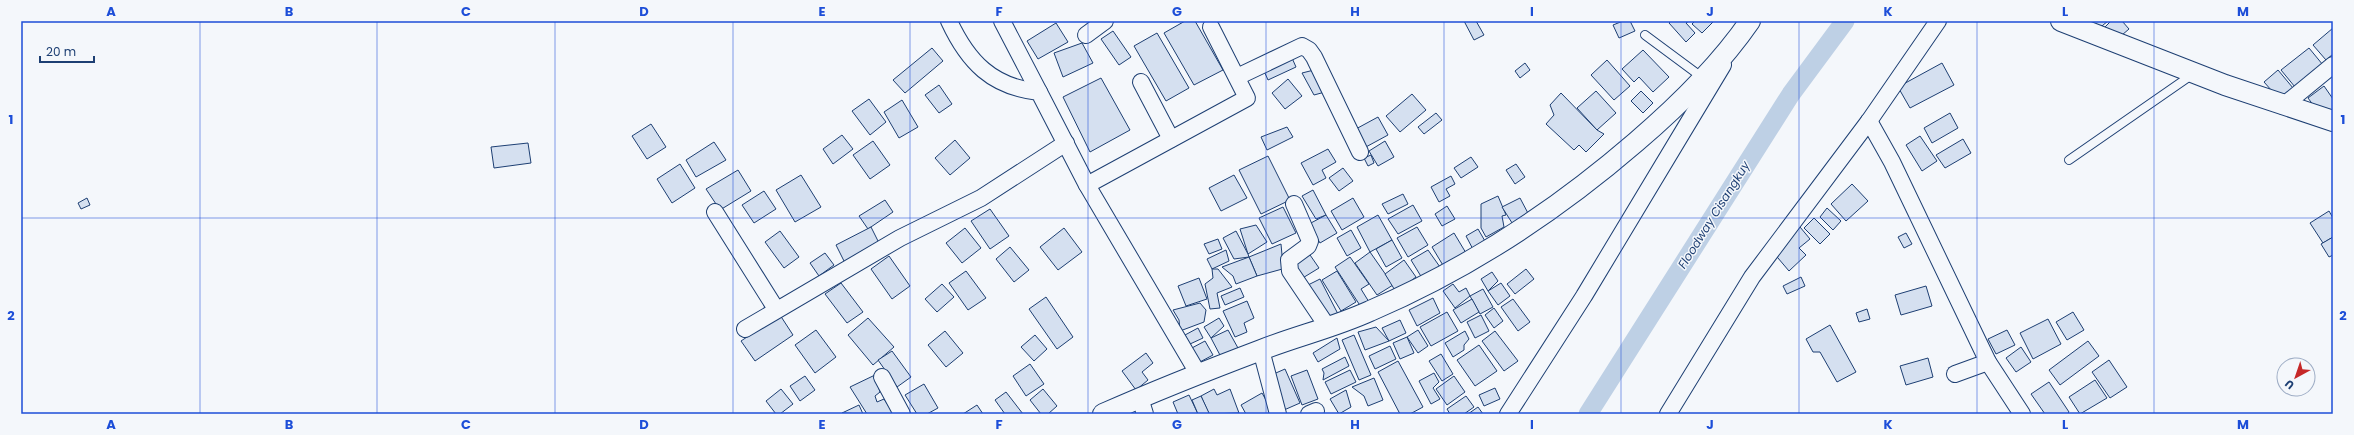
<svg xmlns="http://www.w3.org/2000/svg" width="2354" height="435" font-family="Poppins,sans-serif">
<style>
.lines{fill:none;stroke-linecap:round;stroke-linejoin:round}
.canal{stroke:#bed0e5;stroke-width:19}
.building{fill:#d5e0f0;stroke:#1d3f73}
.service-casing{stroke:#1d3f73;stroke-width:10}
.minor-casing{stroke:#1d3f73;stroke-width:18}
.tertiary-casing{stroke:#1d3f73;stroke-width:22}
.service{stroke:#f4f7fb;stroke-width:8}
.minor{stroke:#f4f7fb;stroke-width:16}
.tertiary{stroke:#f4f7fb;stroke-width:20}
.grid{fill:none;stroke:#1d4ed8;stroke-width:1;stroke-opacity:0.55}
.labels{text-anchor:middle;stroke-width:3;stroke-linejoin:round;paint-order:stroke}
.water-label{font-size:12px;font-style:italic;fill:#1d3f73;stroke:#f4f7fb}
.neatline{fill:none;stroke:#1d4ed8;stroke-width:1.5}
.grid-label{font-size:13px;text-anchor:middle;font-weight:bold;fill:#1d4ed8}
</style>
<rect width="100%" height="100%" fill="#f4f7fb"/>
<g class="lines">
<path class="canal" d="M1588,414L1791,94L1845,21"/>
</g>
<g class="building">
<path d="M1185,21H1195L1223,70L1194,85L1164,33Z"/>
<path d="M1464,21H1476L1484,35L1474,40Z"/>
<path d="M1623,21H1630L1635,31L1619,38L1613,25Z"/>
<path d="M1671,21H1689L1686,23L1695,33L1686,42L1669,23Z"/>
<path d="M1695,21H1714L1702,33L1692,24Z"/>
<path d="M2089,21H2108L2097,30Z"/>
<path d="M2111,21H2122L2129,29L2115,41L2104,28Z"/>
<path d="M1056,23L1068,42L1038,59L1027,41Z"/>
<path d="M2333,28V54L2326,60L2313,45Z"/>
<path d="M1113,31L1131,57L1119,65L1101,39Z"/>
<path d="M1157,33L1189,88L1166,101L1134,46Z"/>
<path d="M1082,43L1093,63L1063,77L1054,53Z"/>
<path d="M932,48L943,61L905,93L893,80Z"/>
<path d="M2309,48L2323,65L2295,87L2281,70Z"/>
<path d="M1643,50L1669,77L1653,92L1639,77L1634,82L1622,69Z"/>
<path d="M1292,58L1296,67L1268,80L1264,71Z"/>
<path d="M1607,60L1630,86L1614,100L1591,75Z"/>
<path d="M1525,63L1530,70L1520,78L1515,71Z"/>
<path d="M1942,63L1954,85L1910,108L1898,87Z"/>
<path d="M1314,70L1325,92L1314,95L1302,73Z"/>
<path d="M2278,70L2293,88L2280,100L2264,82Z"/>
<path d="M1101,78L1130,130L1090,152L1063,97Z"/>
<path d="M1288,79L1302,96L1285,109L1272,93Z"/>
<path d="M939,85L952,104L939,113L925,95Z"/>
<path d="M2324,86L2333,99V110L2322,117L2308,98Z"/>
<path d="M1596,91L1616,113L1597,130L1577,108Z"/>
<path d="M1641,91L1653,103L1643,113L1631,101Z"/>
<path d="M1561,93L1597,130L1604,134L1586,152L1579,145L1574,150L1546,124L1554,115L1550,105Z"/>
<path d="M1412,94L1426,110L1400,132L1386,116Z"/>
<path d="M869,99L886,122L870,135L852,111Z"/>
<path d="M902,100L918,127L899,138L884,112Z"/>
<path d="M1436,113L1442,120L1424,134L1418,127Z"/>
<path d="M1950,113L1958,128L1932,143L1924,128Z"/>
<path d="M1378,117L1388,135L1364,148L1354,130Z"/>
<path d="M651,124L666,147L647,159L632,136Z"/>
<path d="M1287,127L1293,137L1267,150L1261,137Z"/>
<path d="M842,135L853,149L833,164L823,149Z"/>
<path d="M1920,136L1937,161L1922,171L1906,145Z"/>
<path d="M1963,139L1971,153L1945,168L1936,155Z"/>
<path d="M955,140L970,158L950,175L935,158Z"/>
<path d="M873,141L890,165L870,179L853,155Z"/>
<path d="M1385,141L1394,157L1378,166L1369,151Z"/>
<path d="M714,142L726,160L696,177L686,160Z"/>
<path d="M528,143L531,163L494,168L491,147Z"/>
<path d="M1328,149L1336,162L1322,170L1326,178L1313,185L1301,163Z"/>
<path d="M1371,155L1374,163L1368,166L1364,158Z"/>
<path d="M1268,156L1290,200L1261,214L1239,170Z"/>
<path d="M1471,157L1478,167L1461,178L1454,168Z"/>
<path d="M680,164L695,188L672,203L657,179Z"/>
<path d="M1516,164L1525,177L1515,184L1506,170Z"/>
<path d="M1343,168L1353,181L1339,191L1329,178Z"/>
<path d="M738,170L751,191L720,210L706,189Z"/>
<path d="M801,175L821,207L795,222L776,190Z"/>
<path d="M1234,175L1247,198L1221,211L1209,188Z"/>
<path d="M1451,176L1455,184L1446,189L1450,196L1439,202L1431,187Z"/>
<path d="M1852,184L1868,201L1846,221L1831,204Z"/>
<path d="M1313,190L1326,215L1316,219L1302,196Z"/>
<path d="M764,191L776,209L754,223L742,205Z"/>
<path d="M1403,194L1408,204L1388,214L1382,204Z"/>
<path d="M1498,196L1506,215L1502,216L1504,227L1486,237L1481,228V204Z"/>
<path d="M87,198L90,205L81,209L78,203Z"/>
<path d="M1353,198L1364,217L1342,230L1331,211Z"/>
<path d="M1520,198L1530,217L1514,226L1502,207Z"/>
<path d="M885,200L893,212L868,229L859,216Z"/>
<path d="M1413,205L1422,221L1398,234L1388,219Z"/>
<path d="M1447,206L1455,219L1442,226L1435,214Z"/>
<path d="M1283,207L1296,233L1272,244L1259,218Z"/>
<path d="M1827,208L1841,221L1833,230L1820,217Z"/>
<path d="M990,209L1009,236L990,249L971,221Z"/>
<path d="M2329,211L2333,218V237L2323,243L2310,223Z"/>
<path d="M1326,215L1337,233L1320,243L1309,224Z"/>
<path d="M1378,215L1392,240L1370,252L1357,227Z"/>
<path d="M1814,218L1830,234L1820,244L1804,228Z"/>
<path d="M1256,225L1267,242L1248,254L1240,229Z"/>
<path d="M871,227L880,245L845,263L836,245Z"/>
<path d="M1417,227L1428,245L1408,257L1397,238Z"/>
<path d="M1800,227L1810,239L1799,248L1806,255L1789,271L1772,251Z"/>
<path d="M965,228L981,248L962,263L946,243Z"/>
<path d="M1064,228L1082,252L1058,270L1040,247Z"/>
<path d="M1478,229L1489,248L1476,255L1466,236Z"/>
<path d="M1351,230L1361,248L1347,256L1337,238Z"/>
<path d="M780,231L799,257L784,268L765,242Z"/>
<path d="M1236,231L1248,254L1249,257L1234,259L1223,238Z"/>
<path d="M1454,233L1466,253L1444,267L1432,247Z"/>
<path d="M1906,233L1912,244L1904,248L1898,237Z"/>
<path d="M2333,237V255L2329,257L2321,244Z"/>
<path d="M1218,239L1222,249L1209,254L1204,244Z"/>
<path d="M1392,240L1402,258L1386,267L1376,249Z"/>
<path d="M1281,244L1282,255L1286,268L1257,276L1249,257Z"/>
<path d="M1010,247L1029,270L1014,282L996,259Z"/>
<path d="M1226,250L1229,261L1212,269L1207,259Z"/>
<path d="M1428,250L1440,267L1422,278L1411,260Z"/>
<path d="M1308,252L1319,268L1301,279L1291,263Z"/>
<path d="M1370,252L1393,285L1377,295L1355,263Z"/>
<path d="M825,253L834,265L819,276L810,263Z"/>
<path d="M889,256L910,286L892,299L871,269Z"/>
<path d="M1249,257L1257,276L1236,284L1233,276L1222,267Z"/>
<path d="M1350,257L1369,284L1361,289L1369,302L1361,307L1335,267Z"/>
<path d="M1404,260L1416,277L1396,292L1385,274Z"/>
<path d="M1212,269H1218L1232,287L1217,293L1220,308L1210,309L1205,284L1213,278Z"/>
<path d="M1526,269L1534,279L1515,294L1507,284Z"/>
<path d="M966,271L986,298L968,310L949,283Z"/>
<path d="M1337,271L1356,302L1341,311L1322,280Z"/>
<path d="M1492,272L1498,281L1488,291L1481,279Z"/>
<path d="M1801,277L1805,286L1787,294L1783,286Z"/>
<path d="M1199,278L1207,299L1186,306L1178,286Z"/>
<path d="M1320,279L1338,314L1324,321L1306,286Z"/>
<path d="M841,283L863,312L847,323L825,294Z"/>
<path d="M1501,283L1510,296L1498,305L1488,291Z"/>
<path d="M942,284L954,297L937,312L925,299Z"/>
<path d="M1453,284L1459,292L1466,288L1470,296L1455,308L1443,291Z"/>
<path d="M1926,286L1932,306L1901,315L1895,295Z"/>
<path d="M1240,288L1244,297L1225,305L1221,296Z"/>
<path d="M1483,289L1493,307L1480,314L1470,296Z"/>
<path d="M1046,297L1073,337L1057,349L1029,309Z"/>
<path d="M1433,298L1440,313L1417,326L1409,310Z"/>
<path d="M1472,299L1479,312L1461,323L1453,310Z"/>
<path d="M1513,299L1530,322L1518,331L1501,307Z"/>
<path d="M1247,301L1254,318L1244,323L1247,332L1235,337L1223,311Z"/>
<path d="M1200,303L1206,310L1204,322L1180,331L1179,320L1173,310Z"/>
<path d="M1494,308L1503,321L1494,328L1485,315Z"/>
<path d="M1867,309L1870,319L1859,322L1856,313Z"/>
<path d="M1447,312L1458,331L1431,346L1420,327Z"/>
<path d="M2073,312L2084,330L2067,340L2056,322Z"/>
<path d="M780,315L793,335L755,361L741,341Z"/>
<path d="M1481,315L1489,331L1475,338L1467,322Z"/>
<path d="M868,318L894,347L873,365L848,335Z"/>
<path d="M1219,318L1224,326L1211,338L1204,327Z"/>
<path d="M2048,319L2061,344L2033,359L2020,333Z"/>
<path d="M1400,320L1406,333L1389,341L1382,328Z"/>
<path d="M1830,325L1856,372L1837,382L1820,352H1813L1806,339Z"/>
<path d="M1376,327L1389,341L1365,350L1358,332Z"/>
<path d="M1198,328L1203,338L1190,344L1185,335Z"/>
<path d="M816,330L836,357L815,373L795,345Z"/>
<path d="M1228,330L1238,348L1221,357L1211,338Z"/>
<path d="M1418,330L1428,346L1418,353L1407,337Z"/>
<path d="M2007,330L2015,345L1996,354L1988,339Z"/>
<path d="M945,331L963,353L946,367L928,345Z"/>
<path d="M1465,331L1469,339L1464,345V350L1453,357L1445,343Z"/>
<path d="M1495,331L1518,361L1504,371L1482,341Z"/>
<path d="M1035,335L1047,349L1034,361L1021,347Z"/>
<path d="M1354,335L1371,375L1359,380L1342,340Z"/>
<path d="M1407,337L1414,353L1400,359L1393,343Z"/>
<path d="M1337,338L1340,349L1318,362L1313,353Z"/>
<path d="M1205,341L1213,355L1198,363L1190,349Z"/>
<path d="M2088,341L2099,356L2060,385L2049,370Z"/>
<path d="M1479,345L1497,371L1475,386L1457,360Z"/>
<path d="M1390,346L1396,359L1375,369L1369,356Z"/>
<path d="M2021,347L2031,362L2016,372L2006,358Z"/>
<path d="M892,351L911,377L897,387L878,360Z"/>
<path d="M1146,353L1153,363L1142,372L1148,380L1136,390L1122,371Z"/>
<path d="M1441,354L1453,374L1442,381L1429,361Z"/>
<path d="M1345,357L1349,366L1323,380L1324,373L1322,369Z"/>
<path d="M1928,358L1933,377L1906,385L1900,366Z"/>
<path d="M2109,360L2127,387L2110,398L2092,372Z"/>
<path d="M1398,361L1423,407L1410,414H1400L1378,372Z"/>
<path d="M1030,364L1044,384L1026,396L1013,376Z"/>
<path d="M1285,369L1300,403L1284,410L1269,376Z"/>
<path d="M1307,370L1318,399L1302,405L1291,376Z"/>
<path d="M1350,370L1356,382L1331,394L1325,382Z"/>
<path d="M1434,373L1439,382L1433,388L1440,399L1431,404L1419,381Z"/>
<path d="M875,375L880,392L875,396L877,402L884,399L894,414H867L850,387Z"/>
<path d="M805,376L815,390L800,401L790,386Z"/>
<path d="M1454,376L1465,392L1447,405L1436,389Z"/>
<path d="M1374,378L1383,400L1368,406L1364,396L1352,387Z"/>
<path d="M2095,380L2107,398L2080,414L2069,397Z"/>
<path d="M2049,382L2069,412L2067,414H2045L2031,394Z"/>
<path d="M924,384L938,408L927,414H917L905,395Z"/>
<path d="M1495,388L1500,399L1484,406L1479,395Z"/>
<path d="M781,389L793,404L780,414H776L766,401Z"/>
<path d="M1043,389L1057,406L1048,414H1041L1030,400Z"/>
<path d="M1214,389L1217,395L1230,389L1239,413L1209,414L1201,396Z"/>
<path d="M1346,390L1351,407L1339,414L1330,399Z"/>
<path d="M1006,392L1023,414H1005L995,400Z"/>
<path d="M1262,393L1274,414H1246L1241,405Z"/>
<path d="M1189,395L1198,414H1178L1173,402Z"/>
<path d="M1201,396L1209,413L1206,414H1198L1192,400Z"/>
<path d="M1466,396L1474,407L1464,414H1450L1447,409Z"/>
<path d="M859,405L863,414L842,413Z"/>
<path d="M977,405L983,414H963Z"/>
<path d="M1478,407L1483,414H1468Z"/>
</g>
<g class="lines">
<g class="service-casing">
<g id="service">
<path d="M1645,35L1703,78"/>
<path d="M2069,160L2193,74"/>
</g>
</g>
<g class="minor-casing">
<g id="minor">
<path d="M949,21C968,62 992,87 1039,92L1087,185L1199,375"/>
<path d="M1002,21L1039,92"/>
<path d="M1086,35L1105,21"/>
<path d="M1237,77L1302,46L1309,50L1314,57L1360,152"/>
<path d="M1141,82L1171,139"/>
<path d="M2283,106L2333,65"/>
<path d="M1869,121L1892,162L1988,362L2022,414"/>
<path d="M1087,185L1247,98L1211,27"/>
<path d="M1294,204L1310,241L1308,246L1289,260L1290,271L1327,326"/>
<path d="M715,212L776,309"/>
<path d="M745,329L900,238L981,198L1066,143"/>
<path d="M1261,350L1278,414"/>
<path d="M1955,374L1988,362"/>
<path d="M882,377L902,414"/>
<path d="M1140,398L1145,414"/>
<path d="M1309,414L1316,411"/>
<path d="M1508,414L1584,296L1723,65"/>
<path d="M1668,414L1752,277L1869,121L1938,21"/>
</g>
</g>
<g class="tertiary-casing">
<g id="tertiary">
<path d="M2061,21L2225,85L2333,121"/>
<path d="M1103,414C1155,391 1208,370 1261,350C1297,336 1335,327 1370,311C1468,269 1556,211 1636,142C1678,106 1719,66 1750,21"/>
</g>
</g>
<use href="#service" class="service"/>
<use href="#minor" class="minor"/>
<use href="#tertiary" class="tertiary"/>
</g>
<path class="grid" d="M200,21V414M377,21V414M555,21V414M733,21V414M910,21V414M1088,21V414M1266,21V414M1444,21V414M1621,21V414M1799,21V414M1977,21V414M2154,21V414M21,218H2333"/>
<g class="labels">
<g class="water-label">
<text transform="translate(1714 215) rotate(-58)" y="4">Floodway Cisangkuy</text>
</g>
</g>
<rect width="2354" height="435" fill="none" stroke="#f4f7fb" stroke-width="44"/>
<g transform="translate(2296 377) rotate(220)"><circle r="19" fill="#f4f7fb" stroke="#9eadc5"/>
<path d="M0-3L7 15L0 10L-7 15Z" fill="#c62828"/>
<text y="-6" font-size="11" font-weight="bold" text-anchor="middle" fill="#1d3f73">U</text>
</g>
<path d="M40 56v6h54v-6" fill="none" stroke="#1d3f73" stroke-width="2"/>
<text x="46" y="56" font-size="12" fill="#1d3f73" stroke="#f4f7fb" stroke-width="3" paint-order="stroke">20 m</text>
<rect x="22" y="22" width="2310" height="391" class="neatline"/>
<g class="grid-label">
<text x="111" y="16">A</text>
<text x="289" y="16">B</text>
<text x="466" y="16">C</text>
<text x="644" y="16">D</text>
<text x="822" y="16">E</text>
<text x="999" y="16">F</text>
<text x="1177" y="16">G</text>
<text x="1355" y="16">H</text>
<text x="1532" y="16">I</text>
<text x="1710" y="16">J</text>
<text x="1888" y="16">K</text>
<text x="2065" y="16">L</text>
<text x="2243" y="16">M</text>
<text x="11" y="124">1</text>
<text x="2343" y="124">1</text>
<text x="11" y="320">2</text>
<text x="2343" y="320">2</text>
<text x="111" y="429">A</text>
<text x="289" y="429">B</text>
<text x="466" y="429">C</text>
<text x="644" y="429">D</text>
<text x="822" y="429">E</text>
<text x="999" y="429">F</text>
<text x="1177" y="429">G</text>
<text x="1355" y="429">H</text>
<text x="1532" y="429">I</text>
<text x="1710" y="429">J</text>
<text x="1888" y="429">K</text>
<text x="2065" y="429">L</text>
<text x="2243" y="429">M</text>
</g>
</svg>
